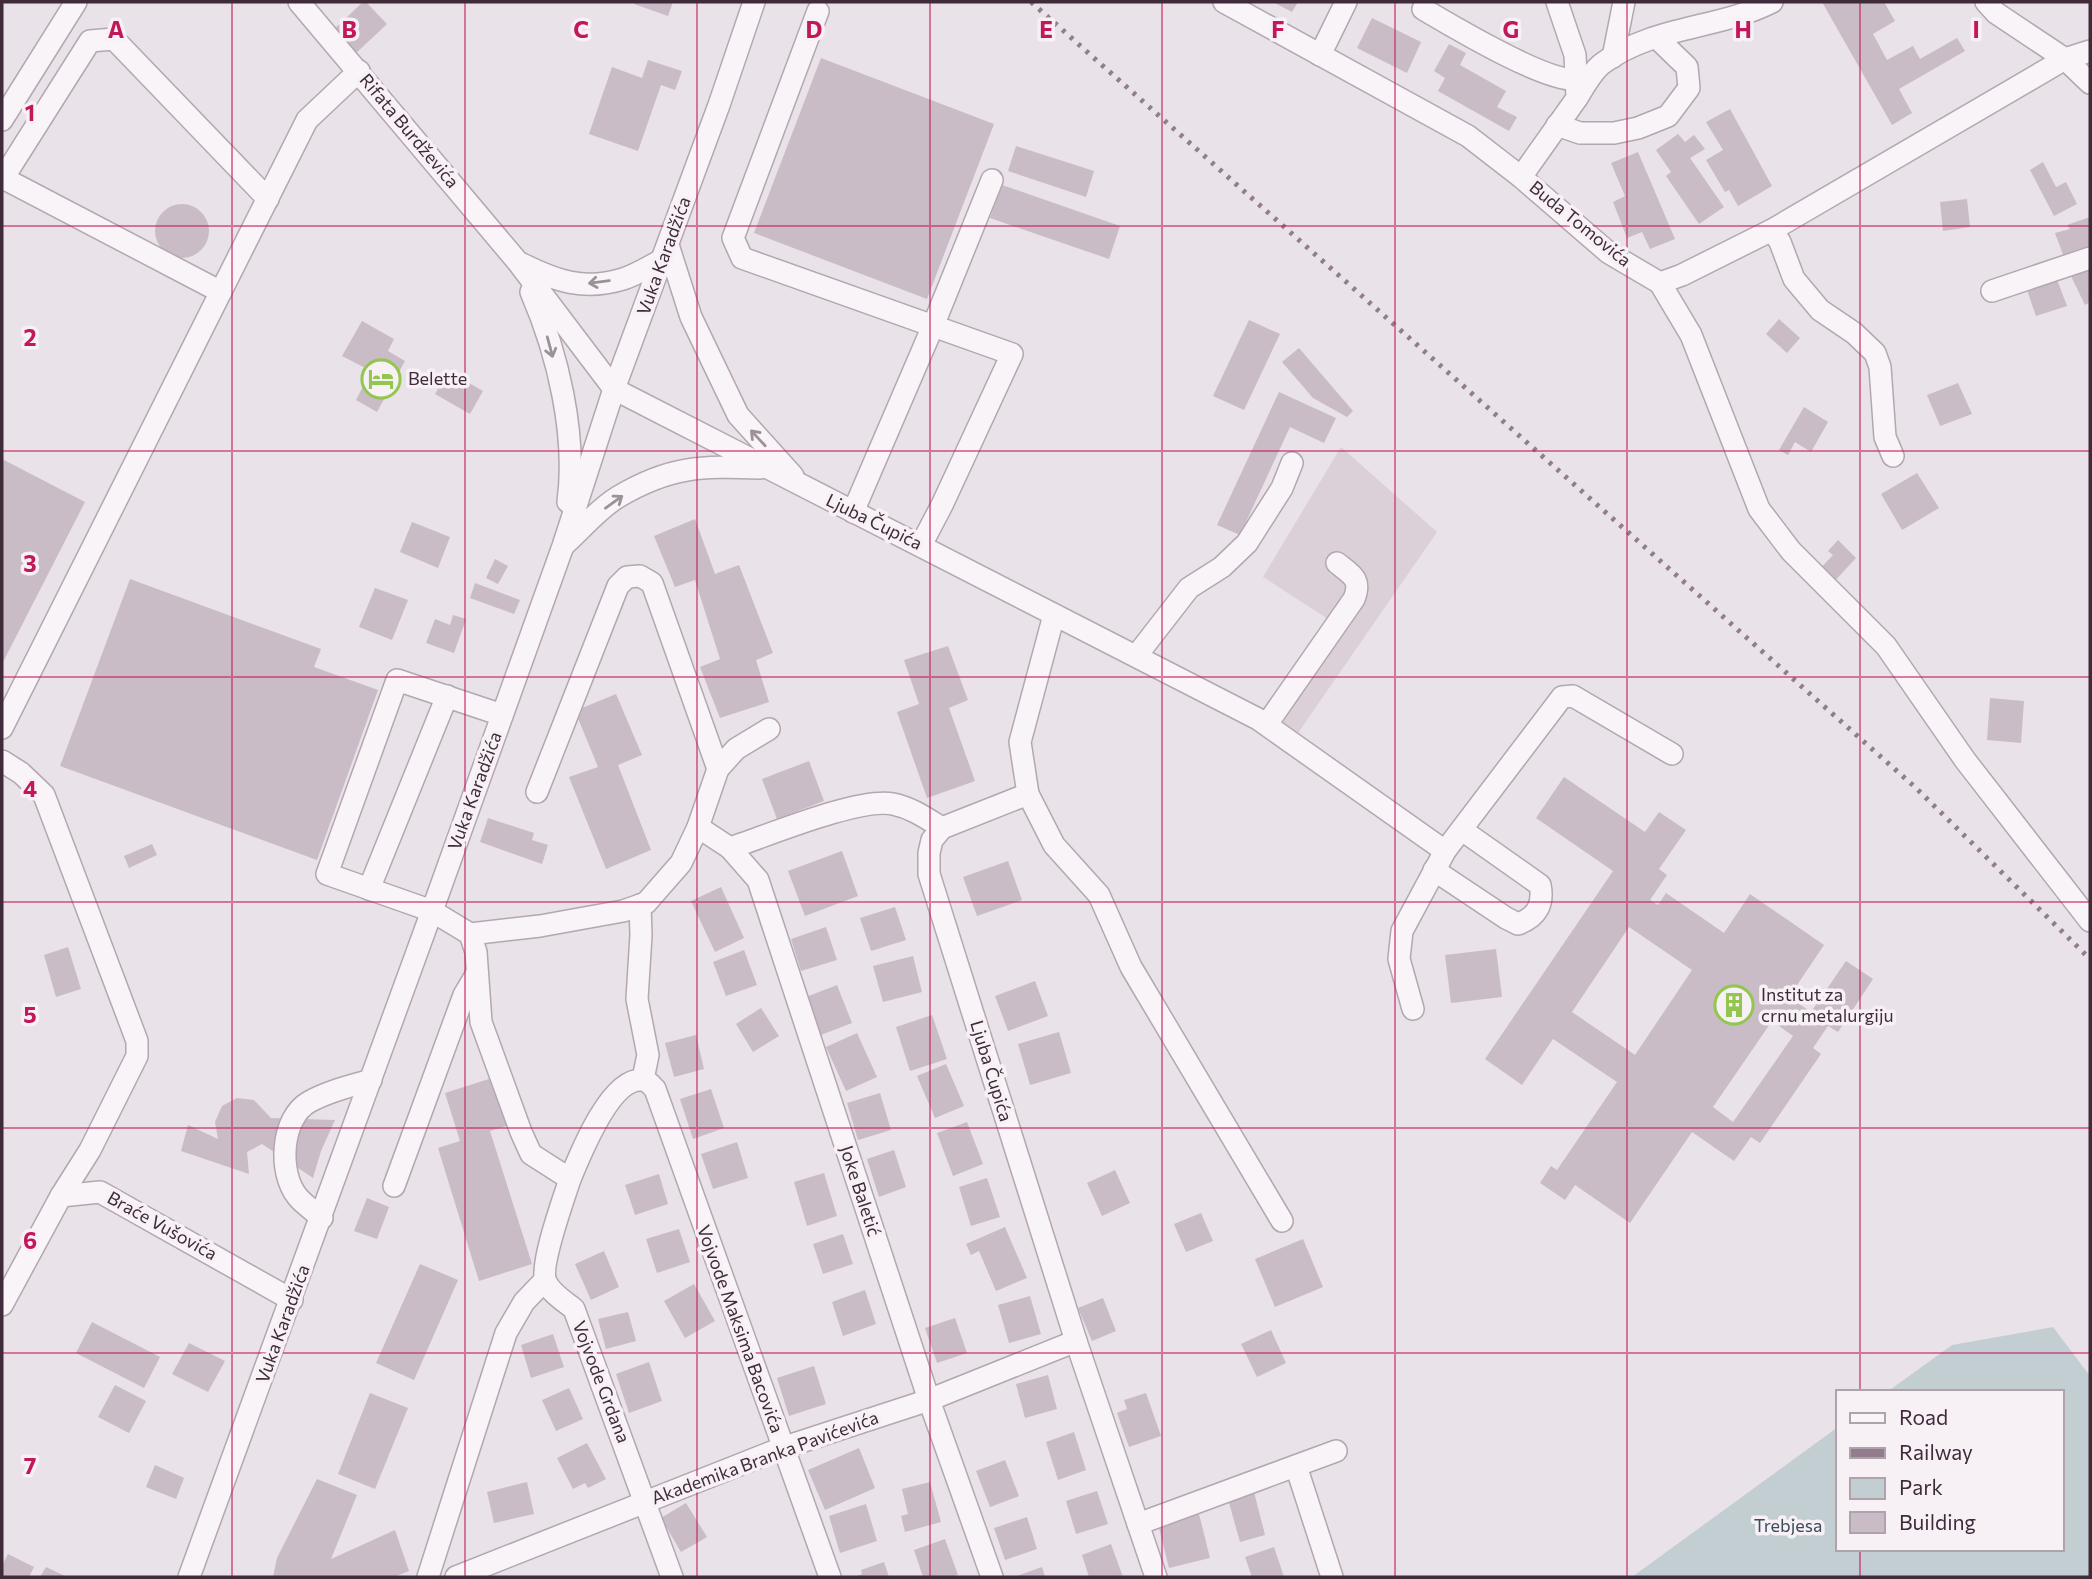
<svg xmlns="http://www.w3.org/2000/svg" width="2092" height="1579" font-family="Commissioner,sans-serif">
<style>
.built{fill:#dbd0d8}
.green{fill:#c3ced3}
.building{fill:#c9bcc6;fill-rule:evenodd}
.lines{fill:none;stroke-linecap:round;stroke-linejoin:round}
.minor-casing{stroke:#b3a7b1;stroke-width:24}
.minor{stroke:#f8f4f7;stroke-width:21}
.rail{stroke:#927c8d;stroke-width:5;stroke-dasharray:3.5 7;stroke-linecap:butt}
.oneway{stroke:#9c9099}
.grid{fill:none;stroke:#c2185b;stroke-width:2;stroke-opacity:0.55}
.labels{text-anchor:middle;stroke-width:7;stroke-linejoin:round;paint-order:stroke}
.street-label{font-size:18px;fill:#402b3b;stroke:#f7f1f6}
.poi-label{font-size:18px;fill:#402b3b;stroke:#f7f1f6;text-anchor:start}
.park-label{font-size:18px;fill:#394e5b;stroke:#f7f1f6}
.grid-label{font-size:23px;text-anchor:middle;font-weight:bold;fill:#c2185b;stroke:#f7f1f6;stroke-width:7;stroke-linejoin:round;paint-order:stroke}
</style>
<rect width="100%" height="100%" fill="#e9e2e8"/>
<path class="built" d="M1341,447L1437,532L1298,733L1264,712L1328,619L1263,577Z"/>
<path class="green" d="M2053,1327L2090,1376V1577H1632L1838,1427V1549H2062V1392H1887L1952,1345Z"/>
<g class="building">
<path d="M363,2H366L387,24L354,55L332,31Z"/>
<path d="M635,2H673L668,16L634,4Z"/>
<path d="M1273,2H1298L1292,12Z"/>
<path d="M1822,2H1884L1895,21L1873,34L1887,60L1913,46L1920,59L1957,38L1965,51L1899,89L1912,113L1892,125Z"/>
<path d="M1372,18L1421,42L1407,73L1357,48Z"/>
<path d="M1449,44L1466,53L1460,65L1506,91L1497,107L1517,117L1509,131L1438,91L1445,78L1434,71Z"/>
<path d="M821,58L994,124L927,299L754,233Z"/>
<path d="M648,60L682,71L675,90L661,85L638,151L589,134L612,67L642,78Z"/>
<path d="M1730,109L1772,186L1738,206L1729,190L1725,192L1706,160L1723,150L1706,122Z"/>
<path d="M1678,134L1685,142L1694,135L1705,149L1690,158L1724,207L1699,224L1666,176L1671,172L1656,150Z"/>
<path d="M1016,146L1094,171L1086,197L1008,171Z"/>
<path d="M1638,152L1675,239L1650,249L1642,232L1627,238L1613,202L1625,196L1611,163Z"/>
<path d="M2043,162L2056,187L2066,182L2077,204L2054,216L2030,170Z"/>
<path d="M1002,185L1120,226L1109,259L990,218Z"/>
<path d="M1967,199L1970,227L1943,231L1940,202Z"/>
<circle cx="182" cy="231" r="27"/>
<path d="M2090,217V249L2064,257L2055,233L2070,229L2067,225Z"/>
<path d="M2090,263V302L2085,305L2070,274Z"/>
<path d="M2056,277L2067,306L2036,316L2026,287Z"/>
<path d="M1779,319L1800,338L1787,353L1766,334Z"/>
<path d="M1249,320L1280,334L1244,410L1213,396Z"/>
<path d="M362,321L394,339L388,351L405,361L377,412L356,400L371,371L342,356Z"/>
<path d="M1299,348L1353,411L1347,417L1313,398L1282,362Z"/>
<path d="M448,371L483,391L470,414L435,394Z"/>
<path d="M1958,383L1972,414L1940,426L1927,395Z"/>
<path d="M1279,392L1336,418L1324,443L1290,427L1240,535L1217,525Z"/>
<path d="M1804,407L1828,422L1811,452L1795,442L1788,455L1779,450Z"/>
<path d="M2,459L85,502L2,664Z"/>
<path d="M1917,473L1939,508L1902,530L1881,494Z"/>
<path d="M695,519L715,574L739,565L773,653L756,660L769,702L720,718L700,667L720,659L695,580L675,587L654,536Z"/>
<path d="M412,522L450,537L438,568L400,552Z"/>
<path d="M1838,540L1856,558L1831,585L1817,572L1833,555L1828,551Z"/>
<path d="M495,559L508,566L498,584L486,578Z"/>
<path d="M130,579L321,649L314,667L378,690L317,860L60,766Z"/>
<path d="M475,583L520,600L514,614L470,598Z"/>
<path d="M375,588L408,600L392,640L359,627Z"/>
<path d="M453,615L466,619L454,653L426,643L435,619L450,625Z"/>
<path d="M948,646L968,700L949,708L975,781L927,798L897,712L919,704L904,660Z"/>
<path d="M616,694L642,755L618,765L651,850L606,869L569,777L598,767L575,711Z"/>
<path d="M1990,698L2024,701L2021,743L1987,740Z"/>
<path d="M809,761L824,801L777,819L762,779Z"/>
<path d="M1564,777L1645,832L1659,812L1686,830L1659,869L1667,875L1650,900L1658,905L1666,893L1724,933L1750,894L1824,945L1789,997L1811,1012L1846,961L1873,979L1838,1032L1828,1026L1813,1048L1821,1054L1760,1143L1751,1137L1734,1161L1692,1132L1630,1223L1575,1185L1565,1200L1540,1183L1551,1166L1557,1170L1617,1082L1553,1039L1522,1085L1485,1059L1613,871L1536,818ZM1629,927L1692,970L1635,1055L1572,1012ZM1772,1021L1793,1036L1733,1122L1713,1107Z"/>
<path d="M488,818L534,833L532,840L548,845L542,864L480,842Z"/>
<path d="M152,844L157,855L129,868L124,856Z"/>
<path d="M842,851L858,896L805,916L788,871Z"/>
<path d="M1008,861L1022,900L977,916L963,877Z"/>
<path d="M721,887L744,938L715,952L691,901Z"/>
<path d="M895,907L906,940L871,951L860,918Z"/>
<path d="M826,927L837,960L801,971L791,939Z"/>
<path d="M68,947L81,989L56,997L44,955Z"/>
<path d="M1496,949L1502,997L1451,1003L1445,955Z"/>
<path d="M744,950L757,985L726,996L713,962Z"/>
<path d="M913,956L922,992L883,1002L873,966Z"/>
<path d="M1035,981L1048,1016L1008,1031L995,996Z"/>
<path d="M837,985L852,1023L821,1035L806,997Z"/>
<path d="M761,1008L779,1036L753,1052L736,1024Z"/>
<path d="M932,1015L947,1059L910,1071L896,1027Z"/>
<path d="M1059,1032L1071,1073L1030,1085L1018,1044Z"/>
<path d="M857,1033L877,1077L846,1091L826,1047Z"/>
<path d="M696,1035L704,1069L674,1077L665,1043Z"/>
<path d="M946,1064L964,1106L935,1118L917,1076Z"/>
<path d="M495,1077L510,1125L490,1131L532,1264L479,1281L438,1148L460,1141L445,1093Z"/>
<path d="M711,1089L724,1128L693,1139L680,1099Z"/>
<path d="M880,1093L891,1130L858,1140L847,1103Z"/>
<path d="M237,1098L254,1100L271,1118L335,1120L321,1151L313,1178L262,1144L247,1152L249,1174L181,1151L188,1125L218,1139L215,1122L222,1106Z"/>
<path d="M967,1122L983,1164L953,1176L937,1133Z"/>
<path d="M737,1142L748,1178L713,1189L701,1154Z"/>
<path d="M894,1150L906,1187L879,1197L867,1159Z"/>
<path d="M1115,1170L1130,1203L1102,1216L1087,1183Z"/>
<path d="M824,1173L837,1216L807,1226L794,1182Z"/>
<path d="M659,1174L668,1204L635,1215L625,1185Z"/>
<path d="M987,1178L1000,1217L971,1226L959,1187Z"/>
<path d="M367,1198L389,1207L377,1239L354,1231Z"/>
<path d="M1201,1213L1213,1241L1186,1252L1174,1224Z"/>
<path d="M1005,1227L1027,1278L996,1291L979,1251L971,1255L966,1244Z"/>
<path d="M679,1229L690,1262L657,1273L646,1239Z"/>
<path d="M843,1234L853,1264L823,1274L813,1244Z"/>
<path d="M1303,1239L1323,1287L1275,1307L1255,1259Z"/>
<path d="M604,1251L619,1287L591,1300L575,1264Z"/>
<path d="M420,1264L458,1280L414,1380L376,1363Z"/>
<path d="M694,1284L715,1321L685,1338L664,1301Z"/>
<path d="M865,1290L876,1324L843,1336L832,1302Z"/>
<path d="M1030,1296L1041,1334L1009,1343L998,1305Z"/>
<path d="M1103,1298L1116,1331L1092,1341L1078,1308Z"/>
<path d="M628,1312L636,1341L606,1349L598,1319Z"/>
<path d="M955,1318L967,1353L937,1363L925,1328Z"/>
<path d="M92,1322L160,1357L144,1388L76,1353Z"/>
<path d="M1271,1330L1286,1363L1257,1377L1241,1344Z"/>
<path d="M553,1334L564,1367L531,1378L521,1345Z"/>
<path d="M189,1343L225,1361L208,1392L172,1374Z"/>
<path d="M649,1362L662,1401L629,1413L616,1374Z"/>
<path d="M814,1366L826,1404L789,1416L777,1378Z"/>
<path d="M1048,1375L1057,1409L1025,1418L1016,1384Z"/>
<path d="M115,1385L146,1401L129,1433L98,1417Z"/>
<path d="M569,1388L583,1419L556,1431L542,1400Z"/>
<path d="M370,1393L408,1408L375,1489L338,1474Z"/>
<path d="M1146,1393L1161,1436L1129,1447L1117,1413L1127,1409L1124,1400Z"/>
<path d="M1074,1432L1086,1470L1058,1480L1046,1442Z"/>
<path d="M587,1443L606,1479L588,1488L585,1483L573,1489L557,1458Z"/>
<path d="M859,1448L875,1488L825,1510L808,1470Z"/>
<path d="M1005,1460L1019,1496L990,1507L976,1471Z"/>
<path d="M155,1465L184,1478L176,1499L146,1487Z"/>
<path d="M317,1479L357,1495L331,1559L395,1530L409,1571L394,1577H273L277,1558Z"/>
<path d="M527,1482L534,1514L494,1523L487,1492Z"/>
<path d="M930,1482L941,1522L905,1532L901,1516L908,1514L902,1489Z"/>
<path d="M1097,1491L1108,1524L1076,1534L1066,1501Z"/>
<path d="M1254,1492L1265,1535L1240,1542L1228,1499Z"/>
<path d="M686,1503L707,1537L681,1552L661,1518Z"/>
<path d="M866,1504L877,1541L840,1553L829,1516Z"/>
<path d="M1199,1514L1210,1558L1169,1568L1158,1524Z"/>
<path d="M1027,1517L1037,1549L1005,1560L994,1528Z"/>
<path d="M945,1539L958,1575L950,1577H923L914,1550Z"/>
<path d="M1111,1544L1123,1577H1089L1082,1555Z"/>
<path d="M1274,1547L1284,1577H1252L1245,1557Z"/>
<path d="M8,1554L34,1567L29,1577H2V1566Z"/>
<path d="M884,1562L889,1577H854L862,1574L861,1570Z"/>
<path d="M46,1567L67,1577H40Z"/>
<path d="M1042,1567L1045,1577H1014Z"/>
</g>
<g class="lines">
<g class="minor-casing">
<g id="minor">
<path d="M299,2L517,261L614,389L1258,719L1445,851"/>
<path d="M1224,2L1468,136L1521,177L1609,253L1660,283L1691,335L1759,509L1791,551L1886,646L1965,760L2090,921"/>
<path d="M1986,2L1996,13L2065,59L2090,83"/>
<path d="M1423,9C1452,26 1547,83 1576,79"/>
<path d="M818,11L733,238L742,258L1012,354L942,505L921,545"/>
<path d="M1320,55L1346,2"/>
<path d="M1613,57L1624,2"/>
<path d="M1577,98C1584,87 1592,71 1603,63C1653,26 1719,29 1772,2"/>
<path d="M2,120L76,2"/>
<path d="M1557,125L1580,133H1614L1638,128L1668,116L1689,88L1687,67L1657,38"/>
<path d="M1521,177L1577,98L1575,55L1557,2"/>
<path d="M3,178L221,292"/>
<path d="M2,180L90,41L114,39L268,199"/>
<path d="M1772,230L1780,242L1794,279L1820,310L1854,333L1875,353L1880,367L1885,437L1893,456"/>
<path d="M668,245L691,317L738,415L793,476"/>
<path d="M522,264C556,281 584,291 623,279C636,275 650,266 662,260"/>
<path d="M1660,283L1682,275L1772,230L2065,59L2090,51"/>
<path d="M1992,291L2090,258"/>
<path d="M531,292C558,354 577,435 568,502"/>
<path d="M853,512L933,326L992,180"/>
<path d="M564,545C581,530 598,509 618,497C670,466 701,466 760,468"/>
<path d="M1054,615L1020,742L1028,794L1054,845L1099,895L1131,967L1282,1221"/>
<path d="M1137,655L1189,588L1222,567L1247,543L1282,488L1292,463"/>
<path d="M502,715L397,680L327,874L432,911L470,934L476,952L481,1022L521,1132L531,1154L570,1179C564,1198 539,1266 546,1282C551,1293 564,1301 574,1309L672,1577"/>
<path d="M1267,724L1354,599C1362,579 1352,575 1337,563"/>
<path d="M2,728L307,120L359,71"/>
<path d="M2,761L21,773L44,795L137,1041V1056L90,1150L61,1196"/>
<path d="M537,792L618,586L627,577L640,576L652,583L718,769"/>
<path d="M1028,794L942,828L932,840L929,853V874L1076,1341L1156,1577"/>
<path d="M698,827L730,848L758,880L929,1400L992,1577"/>
<path d="M730,848C767,836 859,797 893,804C912,808 926,818 942,828"/>
<path d="M1434,870L1506,918L1518,924C1537,917 1544,904 1540,885L1462,830"/>
<path d="M369,889L447,696"/>
<path d="M640,905L641,935L637,999L648,1055L643,1079"/>
<path d="M470,934L540,926L623,911L646,903L681,863L698,827L718,769L736,749L769,729"/>
<path d="M1413,1009L1399,959L1402,931L1445,851L1562,697L1573,696L1672,754"/>
<path d="M570,1179C580,1155 610,1078 642,1080C647,1080 651,1085 655,1089L830,1577"/>
<path d="M394,1186L464,995L477,973"/>
<path d="M322,1218C314,1211 303,1204 297,1196C278,1172 281,1118 309,1102C328,1091 351,1086 371,1080"/>
<path d="M2,1305L61,1196L100,1192L292,1300"/>
<path d="M1296,1466L1332,1577"/>
<path d="M1138,1524L1336,1451"/>
<path d="M189,1577L432,911L563,546L614,389L719,105L754,2"/>
<path d="M428,1577L506,1333L524,1302L545,1280"/>
<path d="M456,1577L782,1448L929,1400L1076,1341"/>
</g>
</g>
<use href="#minor" class="minor"/>
<path class="rail" d="M1031,2L1916,788L2090,959"/>
</g>
<defs><path id="oneway-shaft" d="M-6 0H5M1.5-3L5.5 0L1.5 3" fill="none" stroke-width="1.6" stroke-linecap="round" stroke-linejoin="round" transform="scale(1.75)"/></defs>
<g class="oneway">
<use href="#oneway-shaft" transform="translate(599 282) rotate(172)"/>
<use href="#oneway-shaft" transform="translate(550 347) rotate(75)"/>
<use href="#oneway-shaft" transform="translate(758 438) rotate(-133)"/>
<use href="#oneway-shaft" transform="translate(614 502) rotate(-36)"/>
</g>
<path class="grid" d="M232,2V1577M465,2V1577M697,2V1577M930,2V1577M1162,2V1577M1395,2V1577M1627,2V1577M1860,2V1392M2,226H2090M2,451H2090M2,677H2090M2,902H2090M2,1128H2090M2,1353H2090M1860,1549V1577"/>
<defs>
<g id="hotel-ring" transform="scale(2.0125)"><circle r="9.5" fill="#f7f1f6" stroke="#93c64e" stroke-width="1.5"/><path d="M-6-4.5h1.5V1H6V5H4.5V3h-9V5H-6ZM-4 0a1.8 1.8 0 1 1 3.6 0ZM.5 0V-2.5h3Q6-2.5 6 0Z" fill="#93c64e"/></g>
<g id="building-ring" transform="scale(2.0125)"><circle r="9.5" fill="#f7f1f6" stroke="#93c64e" stroke-width="1.5"/><path d="M-4-6H4V6H1V3H-1V6H-4ZM-2.5-4.3h1.7v1.8h-1.7ZM.8-4.3h1.7v1.8H.8ZM-2.5-1h1.7V.8h-1.7ZM.8-1h1.7V.8H.8Z" fill="#93c64e"/></g>
</defs>
<g fill-rule="evenodd">
<use href="#hotel-ring" x="381" y="379"/>
<use href="#building-ring" x="1734" y="1005"/>
</g>
<g class="labels">
<g class="street-label">
<text transform="translate(409 131) rotate(50)" y="6">Rifata Burdževića</text>
<text transform="translate(1580 224) rotate(39)" y="6">Buda Tomovića</text>
<text transform="translate(664 256) rotate(-70)" y="6">Vuka Karadžića</text>
<text transform="translate(874 522) rotate(26)" y="6">Ljuba Čupića</text>
<text transform="translate(475 791) rotate(-70)" y="6">Vuka Karadžića</text>
<text transform="translate(991 1071) rotate(73)" y="6">Ljuba Čupića</text>
<text transform="translate(860 1191) rotate(72)" y="6">Joke Baletić</text>
<text transform="translate(162 1226) rotate(29)" y="6">Braće Vušovića</text>
<text transform="translate(283 1324) rotate(-70)" y="6">Vuka Karadžića</text>
<text transform="translate(740 1329) rotate(70)" y="6">Vojvode Maksima Bacovića</text>
<text transform="translate(601 1382) rotate(69)" y="6">Vojvode Grdana</text>
<text transform="translate(765 1458) rotate(-20)" y="6">Akademika Branka Pavićevića</text>
</g>
<g class="poi-label">
<text x="408" y="385">Belette</text>
<text x="1761" y="1001">Institut za<tspan x="1761" dy="21">crnu metalurgiju</tspan></text>
</g>
<g class="park-label">
<text x="1788" y="1532">Trebjesa</text>
</g>
</g>
<g class="grid-label">
<text x="116" y="38">A</text>
<text x="349" y="38">B</text>
<text x="581" y="38">C</text>
<text x="814" y="38">D</text>
<text x="1046" y="38">E</text>
<text x="1278" y="38">F</text>
<text x="1511" y="38">G</text>
<text x="1743" y="38">H</text>
<text x="1976" y="38">I</text>
<text x="30" y="121">1</text>
<text x="30" y="346">2</text>
<text x="30" y="572">3</text>
<text x="30" y="797">4</text>
<text x="30" y="1023">5</text>
<text x="30" y="1249">6</text>
<text x="30" y="1474">7</text>
</g>
<rect width="2092" height="1579" fill="none" stroke="#402b3b" stroke-width="7"/>
<rect x="1836" y="1390" width="228" height="161" fill="#f7f1f6" stroke="#aea2ab" stroke-width="2"/>
<rect x="1850" y="1413" width="35" height="10" fill="#f8f4f7" stroke="#aea2ab" stroke-width="2"/>
<text x="1899" y="1425" font-size="21" fill="#402b3b">Road</text>
<rect x="1850" y="1448" width="35" height="10" fill="#927c8d" stroke="#aea2ab" stroke-width="2"/>
<text x="1899" y="1460" font-size="21" fill="#402b3b">Railway</text>
<rect x="1850" y="1478" width="35" height="21" fill="#c3ced3" stroke="#aea2ab" stroke-width="2"/>
<text x="1899" y="1495" font-size="21" fill="#402b3b">Park</text>
<rect x="1850" y="1512" width="35" height="21" fill="#c9bcc6" stroke="#aea2ab" stroke-width="2"/>
<text x="1899" y="1530" font-size="21" fill="#402b3b">Building</text>
</svg>
